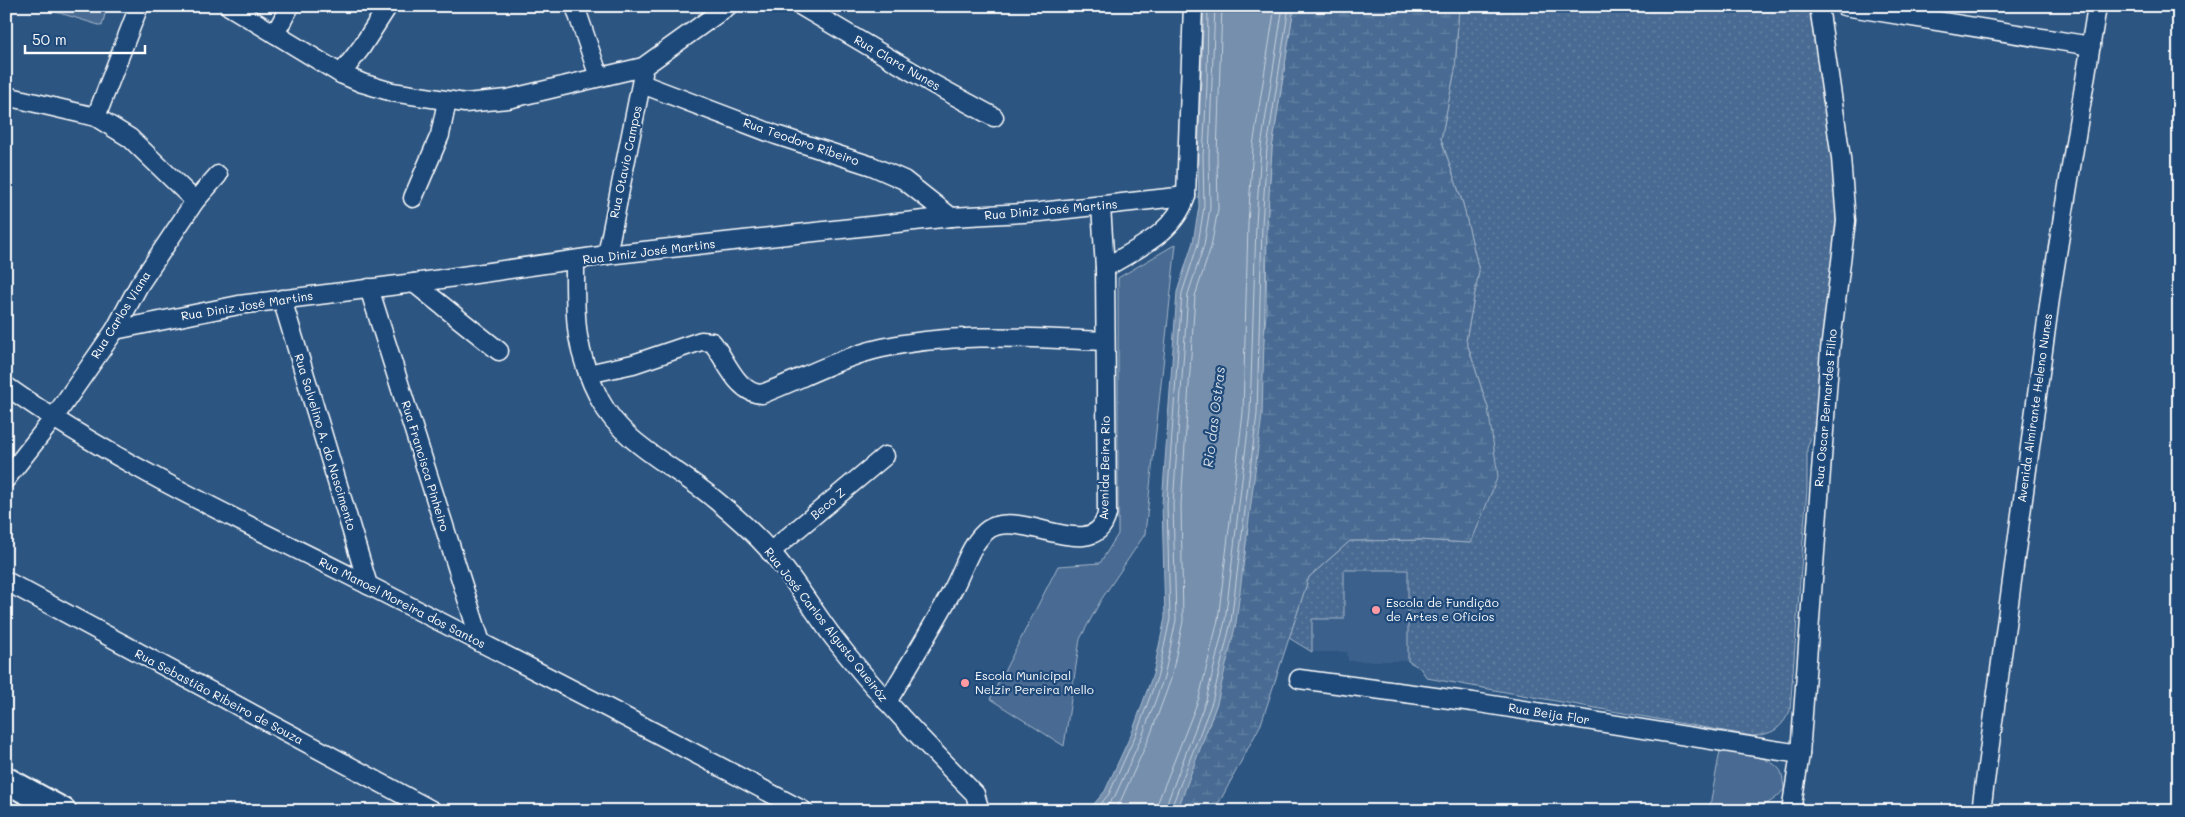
<svg xmlns="http://www.w3.org/2000/svg" width="2185" height="817" font-family="Mali,sans-serif">
<style>
.built{fill:#3b618b}
.grass{fill:url(#grass-dots);stroke:#a4b5c8}
.wetland{fill:url(#wetland-marsh);stroke:#a4b5c8}
.green{fill:#486b92;stroke:#a4b5c8}
.water{fill:#748fad;stroke:#acbcce}
.lines{fill:none;stroke-linecap:round;stroke-linejoin:round}
.shore{stroke:#c7d2de;stroke-width:1}
.street-casing{stroke:#fff;stroke-width:21}
.secondary-casing{stroke:#fff;stroke-width:29}
.street{stroke:#1f4a7a;stroke-width:18}
.secondary{stroke:#1f4a7a;stroke-width:25}
.poi-dot{fill:#ff9aa2;stroke:#1f4a7a;stroke-width:2}
.labels{text-anchor:middle;stroke-width:4.5;stroke-linejoin:round;paint-order:stroke}
.street-label{font-size:12px;fill:#fff;stroke:#1f4a7a}
.poi-label{font-size:12px;fill:#fff;stroke:#1f4a7a;text-anchor:start}
.water-label{font-size:14px;font-style:italic;fill:#d5dde6;stroke:#1f4a7a}
</style>
<defs>
<pattern id="grass-dots" width="8" height="8" patternUnits="userSpaceOnUse" patternTransform="scale(1.25)"><rect width="8" height="8" fill="#486b92"/><path d="M2 2h.1M6 6h.1" fill="none" stroke="#6381a2" stroke-width="1.8" stroke-linecap="round"/></pattern>
<pattern id="wetland-marsh" width="20" height="14" patternUnits="userSpaceOnUse" patternTransform="scale(1.25)"><rect width="20" height="14" fill="#486b92"/><path d="M1 5h8M5 5V1M11 12h8M15 12V8" fill="none" stroke="#6381a2"/></pattern>
</defs>
<rect width="100%" height="100%" fill="#2c5582"/>
<filter id="ink" filterUnits="userSpaceOnUse"><feTurbulence type="fractalNoise" baseFrequency=".02" numOctaves="2"/><feDisplacementMap in="SourceGraphic" scale="10" xChannelSelector="R" yChannelSelector="G"/><feConvolveMatrix kernelMatrix="1 2 1 2 8 2 1 2 1" color-interpolation-filters="sRGB"/></filter>
<g filter="url(#ink)">
<path class="built" d="M1344,570H1408V661H1348L1347,652H1312V619H1344Z"/>
<path class="grass" d="M1459,6H1809L1835,180L1836,228L1818,415L1807,449V489L1790,711C1780,730 1773,734 1752,736L1427,678L1420,668L1408,661V570H1344V619H1312V652L1289,638L1309,577L1350,541L1419,540L1471,543L1488,408L1466,340L1479,271L1463,204L1441,139L1455,70Z"/>
<path class="wetland" d="M1294,6H1459L1455,70L1441,139L1463,204L1479,271L1466,340L1488,408L1498,476L1471,543L1419,540L1350,541L1309,577L1261,724L1220,801L1212,811H1174L1180,802L1217,703L1245,554L1266,315L1267,224L1272,148Z"/>
<g class="green">
<path d="M37,6H107L102,26Z"/>
<path d="M1176,244L1145,534L1101,600L1080,639L1064,746L990,699L1058,566L1100,563L1118,534V278Z"/>
<path d="M1720,751C1738,754 1768,754 1780,770C1783,774 1783,783 1784,789C1767,813 1736,811 1709,811Z"/>
</g>
<path class="water" d="M1204,6H1294L1272,148L1267,224L1262,415L1236,623L1217,703L1180,803L1174,811H1088L1105,791L1133,730L1153,674L1165,618L1162,504L1177,292L1193,242L1199,207L1198,156Z"/>
<g class="lines">
<g class="shore">
<path d="M1095,811L1109,794L1137,732L1158,675L1170,619L1167,504L1182,293L1198,244L1204,207L1203,156L1207,86L1208,6"/>
<path d="M1103,811L1115,796L1143,734L1164,677L1176,620L1173,504L1188,294L1204,245L1210,208L1209,156L1215,6"/>
<path d="M1113,811L1121,800L1150,736L1171,679L1183,621L1181,504L1195,296L1211,247L1218,209L1217,156L1222,6"/>
<path d="M1156,811L1158,802L1199,698L1218,620L1243,413L1248,224L1253,146L1275,6"/>
<path d="M1164,811L1206,700L1225,621L1250,413L1256,224L1261,147L1283,6"/>
<path d="M1170,811L1212,702L1231,622L1257,414L1262,224L1267,148L1289,6"/>
</g>
<g class="street-casing">
<g id="street">
<path d="M229,6L341,74L362,83L392,92L465,103L508,99L643,67L728,6"/>
<path d="M575,6L599,77"/>
<path d="M801,6L933,84L994,117"/>
<path d="M1844,6L2091,46"/>
<path d="M275,34L290,6"/>
<path d="M341,74L361,48L388,6"/>
<path d="M642,84L776,135L872,166L904,180L951,217"/>
<path d="M6,96L96,117L130,138L195,201"/>
<path d="M96,117L139,6"/>
<path d="M413,198L440,135L447,101"/>
<path d="M1101,206L1105,268"/>
<path d="M607,255L643,74"/>
<path d="M575,261C575,316 573,348 600,400C623,444 676,467 713,498C733,514 754,533 771,552C794,578 812,609 833,637C876,693 926,744 975,794L980,811"/>
<path d="M414,283L499,351"/>
<path d="M369,288L481,643"/>
<path d="M282,299L368,585"/>
<path d="M115,330L239,305L414,283L607,255L951,217L1040,212L1186,196"/>
<path d="M588,374L633,364L701,341L712,342C726,359 737,394 762,394C801,379 841,357 882,348C955,332 1030,338 1105,341"/>
<path d="M6,386C119,466 246,523 368,585C514,659 659,734 804,811"/>
<path d="M6,479L53,419L115,330L139,285L195,201L218,175"/>
<path d="M770,552L885,456"/>
<path d="M6,581L433,811"/>
<path d="M1299,679L1473,702L1800,754"/>
<path d="M887,702C909,665 932,628 952,591C963,572 970,542 989,529C1022,508 1094,566 1107,514L1105,268C1137,248 1174,234 1186,196L1193,6"/>
<path d="M1791,811L1800,754L1830,350L1846,221L1841,158L1819,6"/>
<path d="M1981,811L2051,291L2097,6"/>
</g>
</g>
<g class="secondary-casing">
<path id="secondary" d="M6,780L63,811"/>
</g>
<use href="#street" class="street"/>
<use href="#secondary" class="secondary"/>
</g>
</g>
<g class="poi-dot">
<circle cx="1376" cy="610" r="5"/>
<circle cx="965" cy="683" r="5"/>
</g>
<g class="labels">
<g class="street-label">
<text transform="translate(897 63) rotate(30)" y="4">Rua Clara Nunes</text>
<text transform="translate(801 142) rotate(19)" y="4">Rua Teodoro Ribeiro</text>
<text transform="translate(626 162) rotate(-78)" y="4">Rua Otavio Campos</text>
<text transform="translate(1051 210) rotate(-5)" y="4">Rua Diniz José Martins</text>
<text transform="translate(649 252) rotate(-7)" y="4">Rua Diniz José Martins</text>
<text transform="translate(247 306) rotate(-9)" y="4">Rua Diniz José Martins</text>
<text transform="translate(121 315) rotate(-58)" y="4">Rua Carlos Viana</text>
<text transform="translate(1826 408) rotate(-85)" y="4">Rua Oscar Bernardes Filho</text>
<text transform="translate(2035 408) rotate(-82)" y="4">Avenida Almirante Heleno Nunes</text>
<text transform="translate(325 442) rotate(73)" y="4">Rua Salvelino A. do Nascimento</text>
<text transform="translate(425 466) rotate(73)" y="4">Rua Francisca Pinheiro</text>
<text transform="translate(1105 468) rotate(-89)" y="4">Avenida Beira Rio</text>
<text transform="translate(828 504) rotate(-40)" y="4">Beco Z</text>
<text transform="translate(402 603) rotate(27)" y="4">Rua Manoel Moreira dos Santos</text>
<text transform="translate(826 625) rotate(52)" y="4">Rua José Carlos Algusto Queiróz</text>
<text transform="translate(219 697) rotate(28)" y="4">Rua Sebastião Ribeiro de Souza</text>
<text transform="translate(1549 714) rotate(9)" y="4">Rua Beija Flor</text>
</g>
<g class="poi-label">
<text x="1386" y="607">Escola de Fundição<tspan x="1386" dy="14">de Artes e Ofícios</tspan></text>
<text x="975" y="680">Escola Municipal<tspan x="975" dy="14">Nelzir Pereira Mello</tspan></text>
</g>
<g class="water-label">
<text transform="translate(1214 417) rotate(-83)" y="5">Rio das Ostras</text>
</g>
</g>
<rect width="2185" height="817" fill="none" stroke="#1f4a7a" stroke-width="25"/>
<rect x="12" y="12" width="2160" height="792" fill="none" stroke="#fff" stroke-width="2" filter="url(#ink)"/>
<path d="M25 45v8h120v-8" fill="none" stroke="#ffffff" stroke-width="2.5"/>
<text x="32" y="45" font-size="15" fill="#ffffff" stroke="#1f4a7a" stroke-width="4" paint-order="stroke">50 m</text>
</svg>
